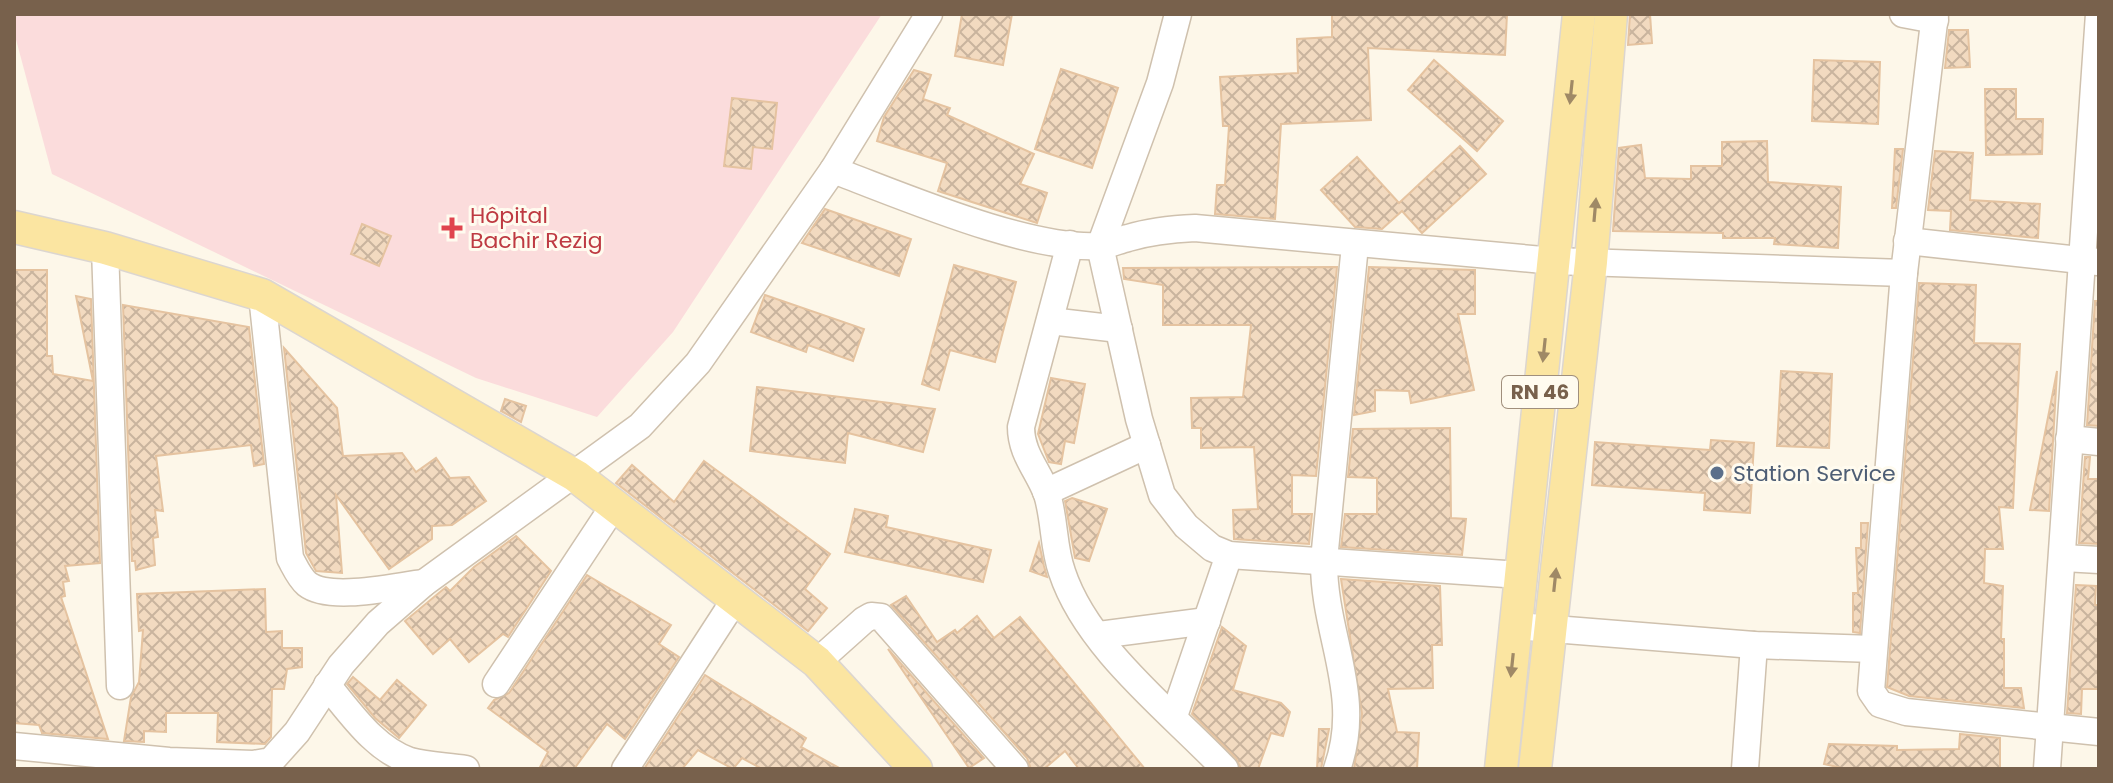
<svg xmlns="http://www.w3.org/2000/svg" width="2113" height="783" font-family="Poppins,sans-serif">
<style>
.medical{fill:#fbdcdc}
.building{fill:url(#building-cross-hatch);stroke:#e5c3a0;stroke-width:2}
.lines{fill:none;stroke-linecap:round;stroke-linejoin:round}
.minor-casing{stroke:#cfc1ae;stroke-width:29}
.major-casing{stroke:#dcd6d0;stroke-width:35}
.minor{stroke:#fff;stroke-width:26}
.major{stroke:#fbe5a1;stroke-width:32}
.oneway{fill:#9f8966}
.health-dot{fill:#e0444e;stroke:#fffbef;stroke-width:3}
.service-dot{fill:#5c6f8a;stroke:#fffbef;stroke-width:3}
.labels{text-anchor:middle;stroke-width:6;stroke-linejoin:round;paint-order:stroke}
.shield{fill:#fffbef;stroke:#a08f7d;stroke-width:2}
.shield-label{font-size:20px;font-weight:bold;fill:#78614c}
.health-label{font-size:22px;fill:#be3a42;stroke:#fffbef;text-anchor:start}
.service-label{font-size:22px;fill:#4e5e75;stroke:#fffbef;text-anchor:start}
</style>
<defs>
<pattern id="building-cross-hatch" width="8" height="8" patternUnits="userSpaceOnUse" patternTransform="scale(2)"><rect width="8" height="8" fill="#f2dac0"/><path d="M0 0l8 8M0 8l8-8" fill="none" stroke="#c9b49e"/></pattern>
</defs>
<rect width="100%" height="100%" fill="#fdf7e9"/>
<path class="medical" d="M14,14H882L673,332L597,417L476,378L52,174L14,32Z"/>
<g class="building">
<path d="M962,14H1012L1003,65L955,56Z"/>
<path d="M1332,14H1507L1505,55L1368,48L1371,120L1281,124L1275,219L1215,214L1217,185H1225L1229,126H1223L1220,77L1298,73L1297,39L1332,37Z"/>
<path d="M1630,14H1650L1652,43L1628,45Z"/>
<path d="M1949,30H1968L1970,67L1945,68Z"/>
<path d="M1434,60L1503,121L1477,151L1408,90Z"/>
<path d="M1814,60L1880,62L1878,124L1812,121Z"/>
<path d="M1061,69L1118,88L1092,168L1035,149Z"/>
<path d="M914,70L931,75L923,99L950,108L947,115L1034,154L1020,184L1047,193L1037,223L938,191L947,163L877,141L884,117Z"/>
<path d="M1985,89H2016V119H2043L2042,154L1986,155Z"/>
<path d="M732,98L777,103L772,149L753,147L751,169L724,166Z"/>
<path d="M1767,141L1768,182L1841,187L1838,248L1774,244L1775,238H1723V233L1613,231L1619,148L1641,145L1645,178L1691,179V166H1722V142Z"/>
<path d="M1460,146L1486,174L1422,233L1402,211L1382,229L1355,227L1321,190L1357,157L1399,203Z"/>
<path d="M1895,149H1903L1896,208H1892Z"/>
<path d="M1935,151L1973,153L1970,200L2040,204L2038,238L1950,230L1951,211L1928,210Z"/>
<path d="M825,209L911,239L899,276L802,243Z"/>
<path d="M362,224L391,236L379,266L351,254Z"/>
<path d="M954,265L1016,282L995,362L950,350L939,390L922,384Z"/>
<path d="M1337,267L1316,476L1292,475V514H1312L1309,544L1234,539L1233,510L1258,509L1254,447L1201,448V428H1192L1191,398L1243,397L1251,325H1163V285L1124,279L1123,268Z"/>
<path d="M1369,267L1475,270V314H1458L1474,390L1411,403L1409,391L1375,390V411L1354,415Z"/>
<path d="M14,270H47V356H52L53,374L93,381L76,296L91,299L100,563L65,566L69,581L63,582L65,596L61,597L108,739L42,733L39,725L14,723Z"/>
<path d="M1919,283L1976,285L1974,343L2020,344L2013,508L1999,507L2003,549H1985L1984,583L2003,586L2001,639H2004V688H2021L2024,708L1909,696L1887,687Z"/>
<path d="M765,295L864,329L853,361L808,345L806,352L751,332Z"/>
<path d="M2095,301H2099V426L2087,425Z"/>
<path d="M123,305L249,327L264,464L254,466L251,445L156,456L163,511L155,510L158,537L153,538L155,565L136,570L135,561H132Z"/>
<path d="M284,348L337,408L343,456L402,453L416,472L436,458L450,478L469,477L486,501L452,525L432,526V539L389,569L336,495L342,573L316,571L306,553Z"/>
<path d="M1781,371L1832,374L1829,448L1777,446Z"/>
<path d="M2057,371L2049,511L2030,510Z"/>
<path d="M1051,378L1085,384L1074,443L1065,441L1061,464L1049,462L1038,434Z"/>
<path d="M757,387L890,403L935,409L923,452L848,433L845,463L750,451Z"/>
<path d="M505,399L526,406L521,422L501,411Z"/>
<path d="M1450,428L1451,518L1466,519L1462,555L1341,547L1345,514H1377V478L1348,477L1353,429Z"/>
<path d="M1711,440L1754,443L1750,513L1704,510L1705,493L1592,485L1595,442L1710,450Z"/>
<path d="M2085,457H2090L2088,479H2099V544L2079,543Z"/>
<path d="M704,461L830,554L805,589L827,608L808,631L616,483L632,465L674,502Z"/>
<path d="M1072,498L1107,509L1089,561L1075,558L1065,501Z"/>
<path d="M855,509L888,516L886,527L991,550L983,582L845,552Z"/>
<path d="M1861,523H1868L1860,633L1853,632V593H1858L1856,548H1861Z"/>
<path d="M516,536L551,571L508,637L503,634L469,662L450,639L433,654L405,621L446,587L450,591L474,567Z"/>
<path d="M1039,543L1044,566L1047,577L1030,571Z"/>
<path d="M587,575L671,625L659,644L679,657L625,739L607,724L574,769H539L548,752L488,708L494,700L509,693Z"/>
<path d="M1341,579L1440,586L1442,645H1432L1433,688L1388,689L1397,732L1419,733L1417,769H1354L1362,714Z"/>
<path d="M2076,585L2096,586L2095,605H2099V689H2082L2081,714L2067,713Z"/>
<path d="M265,589L266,632L282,631V648H302V667L287,669L284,689H272L271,737L265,744L217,742L218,713H166V732L144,731V742L124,741L131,697L139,682L143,630L139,631L137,594Z"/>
<path d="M906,596L937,642L955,630L957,633L977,616L994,638L1020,617L1145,769H1079L1065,751L1044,769H1031L1027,758L891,605Z"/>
<path d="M1222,627L1246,646L1233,690L1281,703L1290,712L1283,736L1271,733L1258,769H1241L1236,758L1192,714Z"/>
<path d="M888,649L984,758L969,768Z"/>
<path d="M705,675L806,738L801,747L841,769H762L742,758L733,769L698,750L682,769H644Z"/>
<path d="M353,677L380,700L397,680L426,705L399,738L375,718L347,684Z"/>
<path d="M1319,729H1329L1321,769H1317Z"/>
<path d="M1960,734L2000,738V769H1846L1824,764L1829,744L1897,746V750L1959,749Z"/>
</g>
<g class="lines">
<g class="minor-casing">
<g id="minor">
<path d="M1178,14L1160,83L1100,246L1139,419L1162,495L1186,526L1212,548L1229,555L1520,575"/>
<path d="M1903,14L1935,20"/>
<path d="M1935,14L1904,273L1871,691L1880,704L1906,712L2099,732"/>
<path d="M833,170C903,196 1027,250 1099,246C1109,245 1119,240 1128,238C1151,231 1172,229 1195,228L1554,261L1904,273"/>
<path d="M1907,241L2098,262"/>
<path d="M1070,244L1021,427C1021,454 1038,470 1047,494C1055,520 1053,547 1062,572C1087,648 1171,712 1225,769"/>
<path d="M105,248L120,686"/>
<path d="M262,295L290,558C295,567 299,577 307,584C330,602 396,586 424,583"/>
<path d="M1050,321L1119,329"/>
<path d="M2069,439L2099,442"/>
<path d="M1046,492L1147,445"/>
<path d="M2064,558L2099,560"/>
<path d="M1516,626L1754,645L1873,649"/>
<path d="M1099,635L1207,621"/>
<path d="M817,662L864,620L871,616L881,617L1015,769"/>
<path d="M496,684L613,507"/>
<path d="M327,685C350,712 374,749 410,761C427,766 448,766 466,769"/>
<path d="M1174,716L1229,555"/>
<path d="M14,746L169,761L253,764L271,761L297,732L341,665L378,623L424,583L640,426L698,363L833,170L929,14"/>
<path d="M625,769L734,601"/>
<path d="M1337,769C1364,694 1323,635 1324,560L1355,245"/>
<path d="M1745,769L1754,645"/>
<path d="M2047,769L2099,14"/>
</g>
</g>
<g class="major-casing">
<g id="major">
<path d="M14,227L105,248L262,295L576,476L817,662L916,769"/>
<path d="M1501,769L1579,14"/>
<path d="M1535,769L1591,262L1611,14"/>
</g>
</g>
<use href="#minor" class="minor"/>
<use href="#major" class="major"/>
</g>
<defs><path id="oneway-solid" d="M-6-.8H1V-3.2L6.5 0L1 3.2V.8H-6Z" transform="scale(2)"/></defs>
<g class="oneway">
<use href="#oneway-solid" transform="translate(1571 92) rotate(96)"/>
<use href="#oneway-solid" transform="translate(1595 210) rotate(-85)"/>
<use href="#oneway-solid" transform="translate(1544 350) rotate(96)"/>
<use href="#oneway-solid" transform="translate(1555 580) rotate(-84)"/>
<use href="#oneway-solid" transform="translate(1512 665) rotate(96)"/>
</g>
<path class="health-dot" d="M448 216h8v8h8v8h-8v8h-8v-8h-8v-8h8z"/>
<circle class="service-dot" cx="1717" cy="473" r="8"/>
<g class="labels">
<rect class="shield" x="1502" y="376" width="76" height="32" rx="6"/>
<g class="shield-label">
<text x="1540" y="399">RN 46</text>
</g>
<g class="health-label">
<text x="470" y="223">Hôpital<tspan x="470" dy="25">Bachir Rezig</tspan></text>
</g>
<g class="service-label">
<text x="1733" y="481">Station Service</text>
</g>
</g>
<rect width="2113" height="783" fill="none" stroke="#78614c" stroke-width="32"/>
</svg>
